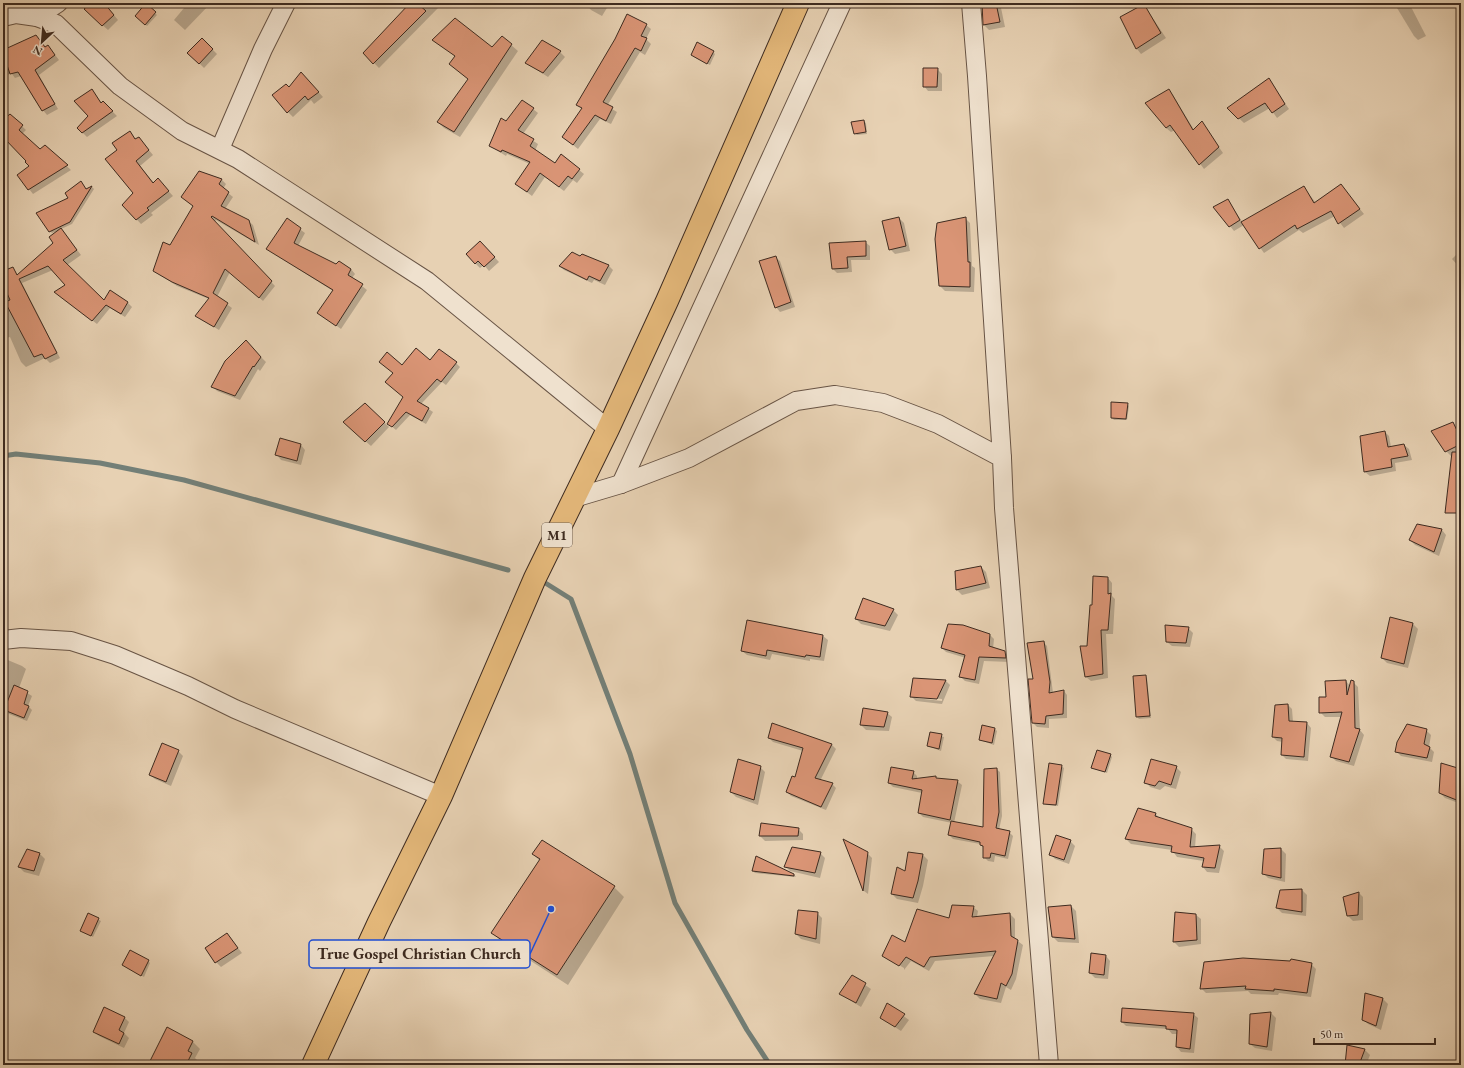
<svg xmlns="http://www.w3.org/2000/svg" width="1464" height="1068" font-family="'EB Garamond',serif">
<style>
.shadow{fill:#0003;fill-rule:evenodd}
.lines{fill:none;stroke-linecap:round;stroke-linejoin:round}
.stream{stroke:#737f77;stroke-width:5}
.building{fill:#da9576;stroke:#3e2b20}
.street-casing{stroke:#685445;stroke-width:20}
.highway-casing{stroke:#3e2b20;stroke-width:24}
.street{stroke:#efe1ce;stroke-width:18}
.highway{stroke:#e4b87a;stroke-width:22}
.labels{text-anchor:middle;stroke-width:3;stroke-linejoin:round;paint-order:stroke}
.shield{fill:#efe1ce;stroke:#736254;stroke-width:1}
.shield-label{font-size:14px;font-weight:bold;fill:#3e2b20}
.leader{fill:none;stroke:#1d4ed8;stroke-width:1.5}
.callout-dot{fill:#1d4ed8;stroke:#efe1ce;stroke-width:1.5}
.callout{fill:#efe1ce;stroke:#1d4ed8;stroke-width:1.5}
.callout-label{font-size:16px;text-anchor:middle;font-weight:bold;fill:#3e2b20}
</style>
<rect width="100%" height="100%" fill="#e7d1b3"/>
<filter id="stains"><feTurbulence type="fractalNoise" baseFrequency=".005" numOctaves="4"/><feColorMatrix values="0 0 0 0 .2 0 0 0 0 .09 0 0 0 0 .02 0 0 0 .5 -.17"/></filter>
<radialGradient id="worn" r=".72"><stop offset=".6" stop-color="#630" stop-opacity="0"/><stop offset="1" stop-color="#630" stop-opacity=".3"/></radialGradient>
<g class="shadow">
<path d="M93,3H104L118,20L108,30L90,14Z"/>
<path d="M180,3H211L185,30L174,20L184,8Z"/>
<path d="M412,3H443L379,68L364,53Z"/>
<path d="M588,3H610L602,16L591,10L587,5Z"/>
<path d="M982,3H1000L1005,27L989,30L984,25Z"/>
<path d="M1394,3H1409L1426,36L1418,40L1414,36Z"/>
<path d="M146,5L157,15L147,26L136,16Z"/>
<path d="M1144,5L1166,38L1141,54L1137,49L1121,18Z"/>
<path d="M646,25L651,29L646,39L651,44L645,55L640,52L607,106L617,112L611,124L600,119L578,149L563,137L582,109L577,105Z"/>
<path d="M502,37L518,51L460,137L444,128L438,122L469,80L450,64L456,57L434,40L492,48Z"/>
<path d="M3,47L4,50L48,47L52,51L59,60L39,75L58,109L47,115L34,99L21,76L15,78L12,74L3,75Z"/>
<path d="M212,49L217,54L204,68L189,53Z"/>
<path d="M560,52L565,57L548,77L526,63Z"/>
<path d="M713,52L715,54L710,65L694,57Z"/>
<path d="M937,69L942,74V91H928L924,86Z"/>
<path d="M301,73L323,97L314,104L311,100L293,117L288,112L289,88Z"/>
<path d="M1269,80L1289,109L1277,118L1270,108L1244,123L1228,108Z"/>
<path d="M92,90L102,104L103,102L117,116L87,137L82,132L90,116Z"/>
<path d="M1169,91L1173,95L1194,130L1202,123L1223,153L1204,169L1175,130L1171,132L1166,128Z"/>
<path d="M533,109L538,113L523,134L538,144L535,151L555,164L579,170L584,174L577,183L573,180L564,191L545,177L532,196L516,184L530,164L507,154L506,156L490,146L506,123Z"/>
<path d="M10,115L26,130L22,134L40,150L45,146L71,170L33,194L18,175L30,166L28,161L3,136V121Z"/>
<path d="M863,121L866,123L867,134L857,135L855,133Z"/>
<path d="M130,132L136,140L143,143L153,155L140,166L154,183L162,184L173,196L151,213L153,215L141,224L123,205L134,193L119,150Z"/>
<path d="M200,172L222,180L226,184L223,189L233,197L225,209L248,221L253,225L259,245L216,220L214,223L275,286L263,301L230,272L217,297L232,308L219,330L196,316L209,299L177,286L154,271L194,207L187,201Z"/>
<path d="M83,185L87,190L92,187L94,189L72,224L61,229L81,255L67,265L104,301L128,303L132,307L125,317L110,308L97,324L60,296L66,285L53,270L22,283L60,358L50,363L45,358L26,367L21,362L10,337L3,339V272L13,268L18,275L55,243L58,231L52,233L50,231L70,198Z"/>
<path d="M1340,185L1364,214L1344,228L1335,216L1303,233L1299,230L1264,253L1244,225L1234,231L1230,226L1228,200L1243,223L1304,188L1316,203Z"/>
<path d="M899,218L904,223L910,251L895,254L890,249Z"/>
<path d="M965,218L970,223L972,266L975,268L974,292L945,291L940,286Z"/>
<path d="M287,220L305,233L298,246L337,265L351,269L355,274L352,278L367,290L341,329L319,313L333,291L267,249Z"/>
<path d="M865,242L870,246V260H851L852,272L837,273L833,269L831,244Z"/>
<path d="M485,247L499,262L489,271L484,265L480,268L475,263Z"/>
<path d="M1461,250V269L1452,259Z"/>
<path d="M582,255L609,266L613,270L605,285L594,280L592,283L564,270L560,266L581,258Z"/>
<path d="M775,257L780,261L795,307L780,312L776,307Z"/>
<path d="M246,342L266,362L260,371L258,369L240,400L217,391L213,386Z"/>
<path d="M430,362L456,363L460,367L446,385L442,382L421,404L433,412L426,424L410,415L396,430L389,424L404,397L402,366Z"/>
<path d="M365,404L389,427L371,446L349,427Z"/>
<path d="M1127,404L1129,406L1127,420H1114L1112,418Z"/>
<path d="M1453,423L1461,435V451L1451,456L1446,451Z"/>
<path d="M1385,432L1389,436L1391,447L1404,445L1409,449L1412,460L1395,463L1396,471L1370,476L1365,472L1361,437Z"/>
<path d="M301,445L305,450L301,465L281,460L277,455Z"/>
<path d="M1442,530L1446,535L1439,556L1415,545L1410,540Z"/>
<path d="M981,567L986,572L990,588L962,595L957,590L956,572Z"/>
<path d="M1108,578L1112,583V596L1115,599L1113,634H1106L1108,678L1091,681L1086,677L1093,606Z"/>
<path d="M893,610L898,615L890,631L861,624L856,619Z"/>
<path d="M747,621L823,636L828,640L824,661L810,659V661L772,654L770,660L747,655L742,651Z"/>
<path d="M1413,624L1418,629L1408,668L1387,663L1382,658Z"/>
<path d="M1188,628L1193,633L1190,647L1172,646L1167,642Z"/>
<path d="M990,635L994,639L993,649L1005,652L1009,657L1010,662L984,661L979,684L965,681L960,676L966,658L946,652L942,648Z"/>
<path d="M1043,642L1047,646L1053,693L1064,691L1067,695V718L1049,719V728L1037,727L1033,723L1034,680Z"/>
<path d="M3,658L22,666L26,669L19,688L32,696L28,706L32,710L27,721L9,714L5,710L9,701L3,699Z"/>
<path d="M1145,676L1147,678L1151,718L1139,719L1137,717Z"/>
<path d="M946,681L950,685L942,704L916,701L911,696ZM915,696L942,699V701L915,698Z"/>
<path d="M1346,681L1350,686L1353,682L1358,687L1360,730L1364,735L1354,766L1336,761L1331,756L1342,717H1325L1320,712L1327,698Z"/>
<path d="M1288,705L1292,709L1293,722L1307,723L1311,728L1308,761L1286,759L1282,755L1283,742L1277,741L1273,737Z"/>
<path d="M887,713L892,717L889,731L866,730L861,725Z"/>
<path d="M995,729L997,731L994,745L980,740Z"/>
<path d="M1426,730L1431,735L1429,747L1434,752L1432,762L1401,756L1396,751Z"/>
<path d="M930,733L944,737L941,751L928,746Z"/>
<path d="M769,738L832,745L836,749L820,781L832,784L836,788L826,810L791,796L787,792L796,779L803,751L773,742Z"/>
<path d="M178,751L183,756L171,786L155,779L150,775Z"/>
<path d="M1110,755L1112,757L1107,773L1092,768Z"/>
<path d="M1442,764L1461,770V804L1445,798L1440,793Z"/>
<path d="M1061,766L1064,768L1058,806L1047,805L1044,803Z"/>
<path d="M760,767L765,772L758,805L736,797L731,792Z"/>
<path d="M1176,767L1181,772L1176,789L1165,786L1160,790L1150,787L1146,782Z"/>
<path d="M996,769L1000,772L1002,816L999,830L1009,832L1013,836L1008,859L995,856L994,862L988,861L984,857V848L980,844L953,839L949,835L952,823L923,817L919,813L922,793L893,787L889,783L913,772L917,776V780L935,777L937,779L957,781L962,785L954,823L984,829Z"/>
<path d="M1155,813L1160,819L1191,829L1196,834L1195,848L1219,846L1224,851L1219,873L1207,872L1203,867L1204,861L1177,857L1172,850L1131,844L1126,839Z"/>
<path d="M798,829L803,834V840L765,841L760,836Z"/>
<path d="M845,841L867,853L872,858L868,894L864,891Z"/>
<path d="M1070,841L1075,846L1069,864L1055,859L1050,854Z"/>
<path d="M1281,849L1286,854L1285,882L1268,878L1263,873Z"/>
<path d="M28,850L40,854L45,859L39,876L24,872L19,867Z"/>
<path d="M820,853L825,858L820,878L790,871L785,866Z"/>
<path d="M909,853L923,855L928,860L923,886L918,903L897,899L892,894L906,872Z"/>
<path d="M533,854L614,887L624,897L568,985L503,943L493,933L540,861Z"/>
<path d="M753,871L794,875L796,877L755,873Z"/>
<path d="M1302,890L1307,895L1306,916L1282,913L1277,908Z"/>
<path d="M1359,893L1363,897V920L1353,921L1348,916Z"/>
<path d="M1071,906L1076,911L1079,943L1058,942L1053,937Z"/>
<path d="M973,907L978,911L977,917L1010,914L1015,919V939L1023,945L1016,979L1011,990L1006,987L1001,1003L980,999L975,994L994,956L935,961L929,971L911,961L904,970V968L883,956Z"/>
<path d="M817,913L822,918L820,944L801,939L796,934Z"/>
<path d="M1176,913L1196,915L1201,919V944L1179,947L1174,942Z"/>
<path d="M88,914L101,921L93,937L81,930Z"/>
<path d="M227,934L242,953L221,967L216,962Z"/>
<path d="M1106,956L1110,961L1108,979L1095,978L1090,973Z"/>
<path d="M148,961L150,963L144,977L123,965Z"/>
<path d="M1311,964L1316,969L1311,997L1279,993L1278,995L1251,994L1248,991L1206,993L1201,988Z"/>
<path d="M852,976L871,989L861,1007L840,994Z"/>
<path d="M1366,995L1383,999L1388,1004L1381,1030L1368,1024L1363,1019Z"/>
<path d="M887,1004L909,1020L901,1031L881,1018Z"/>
<path d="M1271,1013L1276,1018L1272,1051L1255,1048L1250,1044Z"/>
<path d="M1193,1014L1198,1018L1194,1053L1181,1052L1177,1047L1178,1034H1172L1168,1029L1126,1026L1122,1022Z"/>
<path d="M124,1017L129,1022L124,1033L129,1038L124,1048L99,1036L94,1032Z"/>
<path d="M192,1041L200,1049L195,1058L199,1062L197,1065H149Z"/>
<path d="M1348,1047L1365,1050L1370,1055L1366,1065H1346Z"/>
</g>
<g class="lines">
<g class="stream">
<path d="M3,456L16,454L100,463L184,480L508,570"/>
<path d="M547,584L571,599L630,754L675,903L747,1030L770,1065"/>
</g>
</g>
<g class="building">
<path d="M91,3H104L114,15L102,26L84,9Z"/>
<path d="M146,3L156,12L145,25L135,16Z"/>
<path d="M410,3H417L426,11L373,64L363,53Z"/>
<path d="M982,3H996L1000,22L983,25Z"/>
<path d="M1144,4L1161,33L1136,49L1120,17Z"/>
<path d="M627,14L647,24L641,36L647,38L641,51L635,48L603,102L613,107L606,121L595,115L573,145L562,137L582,108L576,105L615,39Z"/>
<path d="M455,18L492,47L502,36L512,44L454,132L437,122L468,79L449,64L455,56L432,40Z"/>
<path d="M36,35L45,47L48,45L55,55L35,70L55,104L42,111L18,72L10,74L3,53V50Z"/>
<path d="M202,38L213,49L199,64L187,53Z"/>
<path d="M542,40L561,51L543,73L525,63Z"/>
<path d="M697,42L714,51L707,64L691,55Z"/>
<path d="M923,68H938L937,87H923Z"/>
<path d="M301,72L319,92L308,100L305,96L287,113L272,95L286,84L289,87Z"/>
<path d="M1269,78L1285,104L1272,113L1265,103L1238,119L1227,108Z"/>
<path d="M92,89L101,103L103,101L113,111L82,133L77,128L88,116L74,101Z"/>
<path d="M1169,89L1193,130L1202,121L1219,147L1199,165L1170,125L1166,128L1145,103Z"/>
<path d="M522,100L534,108L518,130L534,139L530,146L555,163L561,154L580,169L572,179L568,176L559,187L540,173L527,192L515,184L530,162L502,150L501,152L489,146L501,118L506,121Z"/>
<path d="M10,114L23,125L19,130L40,149L45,145L68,165L28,190L17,175L29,166L25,162L26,161L3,137V120Z"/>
<path d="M864,120L866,132L854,134L851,122Z"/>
<path d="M130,131L135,139L139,137L149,150L136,161L153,183L158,178L169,191L147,208L149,210L136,220L122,205L133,193L105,159L117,150L112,143Z"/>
<path d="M199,171L222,179L219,184L229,192L221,206L249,220L255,242L212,216L211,217L272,281L259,298L225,269L213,293L228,303L214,327L195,316L209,298L172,282L153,271L163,242L170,245L193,206L181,197Z"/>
<path d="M81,181L86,189L92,186L70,222L49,232L36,213L68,198L65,193Z"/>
<path d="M1341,184L1360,209L1338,224L1331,211L1297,229L1295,225L1259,249L1241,222L1304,186L1314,203Z"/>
<path d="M1228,199L1240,220L1229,227L1213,207Z"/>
<path d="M899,217L906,246L889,250L882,221Z"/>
<path d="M966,217L968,262H970V287L939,286L935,239L937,223Z"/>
<path d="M287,218L301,228L294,243L336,264L339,261L351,269L348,275L363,284L336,326L317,313L333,290L266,249Z"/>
<path d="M61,228L77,250L63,260L104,300L110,290L128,302L121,314L106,305L92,321L54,292L65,285L48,266L19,279L57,353L45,359L42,354L34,357L5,302L10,300L3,284V271L13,267L17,275L53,243L49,237Z"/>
<path d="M480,241L495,257L484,267L478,261L475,264L466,254Z"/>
<path d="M866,241V256L847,257L848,268L832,269L829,243Z"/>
<path d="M572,252L580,256L582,254L609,265L600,281L589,276L587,280L559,266Z"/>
<path d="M776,256L791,302L775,308L759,261Z"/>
<path d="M246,340L261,357L254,367L253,366L235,396L211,387L225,361Z"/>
<path d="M416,348L430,360L439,349L457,362L441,382L437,379L417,401L429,408L422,421L406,412L392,427L387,424L403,397L385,382L393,373L379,362L387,352L402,365Z"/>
<path d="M1111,402L1128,403L1126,419L1111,418Z"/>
<path d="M365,403L385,422L365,442L343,422Z"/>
<path d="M1453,422L1461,439V444L1445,452L1431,431Z"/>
<path d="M1385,431L1388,447L1404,444L1408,456L1391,459L1392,467L1364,472L1360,436Z"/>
<path d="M280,438L301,444L297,461L275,455Z"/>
<path d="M1452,452H1461V513H1445Z"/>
<path d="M1417,524L1442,529L1434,552L1409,540Z"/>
<path d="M981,566L986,583L956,590L955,571Z"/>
<path d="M1093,576L1108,577V594L1111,593L1108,630H1101L1103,674L1085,677L1080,646H1087L1090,605H1092Z"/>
<path d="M863,598L894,609L885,626L855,619Z"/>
<path d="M1390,617L1413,623L1404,664L1381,658Z"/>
<path d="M747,620L823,635L820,657L806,655L805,657L767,650L766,656L741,651Z"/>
<path d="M948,624L963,625L990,634L989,646L1005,651L1006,658L979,657L975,680L959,677L965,655L941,648Z"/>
<path d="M1165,625L1189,627L1186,643L1166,642Z"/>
<path d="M1044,641L1050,682L1049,693L1064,690L1063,714L1046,716L1045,724L1032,723L1028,679H1033L1027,643Z"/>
<path d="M1146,675L1150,716L1136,717L1133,676Z"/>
<path d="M913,678L946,680L937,699L910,697Z"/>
<path d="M1346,680L1347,695L1351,680L1354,681L1355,728L1360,729L1349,762L1330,757L1342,712L1319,713V697H1326L1325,681Z"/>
<path d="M14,685L28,691L24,704L29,706L24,718L4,710Z"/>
<path d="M1288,704L1289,721L1307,722L1304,757L1281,755L1282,738L1272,737L1275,705Z"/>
<path d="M863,708L888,712L884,727L860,725Z"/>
<path d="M772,723L832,744L815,778L833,783L821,807L786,792L792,776L795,777L803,748L768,738Z"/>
<path d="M1407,724L1427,729L1424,744L1430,747L1427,758L1395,752L1397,742Z"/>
<path d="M982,725L995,728L992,743L979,740Z"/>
<path d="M930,732L942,734L939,749L927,746Z"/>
<path d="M162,743L179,750L166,782L149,775Z"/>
<path d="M1097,750L1111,754L1105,772L1091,768Z"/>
<path d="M738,759L761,766L754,800L730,792Z"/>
<path d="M1151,759L1177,766L1171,785L1159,781L1155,786L1144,783Z"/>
<path d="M1049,763L1062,765L1056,805L1043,804Z"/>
<path d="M1441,763L1461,769L1459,801L1439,793Z"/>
<path d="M891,767L914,771L912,779L936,776V778L958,780L950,820L918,813L922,790L888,783Z"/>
<path d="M997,768L999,812L996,828L1010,831L1005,856L991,853L990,858H983V846L980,845V842L948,835L951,821L983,827L984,769Z"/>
<path d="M1138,808L1156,813L1155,816L1192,828L1190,847L1220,845L1215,868L1202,867L1204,858L1171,852L1172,846L1125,839Z"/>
<path d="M761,823L799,828L798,836H759Z"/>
<path d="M1056,835L1071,840L1064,860L1049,855Z"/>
<path d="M843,839L868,852L863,891L854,867Z"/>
<path d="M542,840L615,886L557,975L491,933L540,859L532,854Z"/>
<path d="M792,847L821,852L815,873L784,867Z"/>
<path d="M1281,848V878L1262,874L1264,849Z"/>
<path d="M27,849L40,853L34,871L18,867Z"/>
<path d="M908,852L923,854L918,881L913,898L891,894L897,867L905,871Z"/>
<path d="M756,856L794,874V876L752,871Z"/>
<path d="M1302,889V912L1276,908L1280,890Z"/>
<path d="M1359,892L1358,915L1347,916L1343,897Z"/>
<path d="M952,905L974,906L972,917L1010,913L1011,936L1018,940L1012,974L1006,986L1001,983L997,999L974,994L996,951L930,957L924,967L906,957L899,966L882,956L892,935L905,942L917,909L949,918Z"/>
<path d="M1071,905L1075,939L1052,937L1048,907Z"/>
<path d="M798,910L818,912L816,939L795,934Z"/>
<path d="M1175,912L1196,914L1197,940L1173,942Z"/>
<path d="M88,913L99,918L91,936L80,931Z"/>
<path d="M227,933L238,948L215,963L205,948Z"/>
<path d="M130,950L149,960L141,976L122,965Z"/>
<path d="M1091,953L1106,955L1104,975L1089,973Z"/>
<path d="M1243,958L1290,961L1291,959L1312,963L1307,993L1274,989V991L1245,989L1246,986L1200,989L1204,962Z"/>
<path d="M852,975L866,983L856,1003L839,994Z"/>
<path d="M1365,993L1383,998L1376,1026L1362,1020Z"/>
<path d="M887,1003L905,1014L895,1027L880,1018Z"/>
<path d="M104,1007L125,1017L119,1030L124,1033L119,1044L93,1032Z"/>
<path d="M1122,1008L1194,1013L1190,1049L1176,1047L1177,1030L1166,1029V1026L1121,1022Z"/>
<path d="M1271,1012L1267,1047L1249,1044L1250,1014Z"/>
<path d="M167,1027L193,1041L188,1051L192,1053L186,1065H148Z"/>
<path d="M1347,1045L1365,1049L1359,1065H1345Z"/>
</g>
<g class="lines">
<g class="street-casing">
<g id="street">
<path d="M971,3L977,76L1002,458"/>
<path d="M3,17L16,14L37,17L56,24L120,86L182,131L238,159L427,281L608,429"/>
<path d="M37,17L58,3"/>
<path d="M220,149L263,49L286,3"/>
<path d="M621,484L842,3"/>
<path d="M574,498L621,484L689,458L796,401L835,395L883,403L938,424L1002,458L1004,508L1049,1065"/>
<path d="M3,640L21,638L71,641L115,655L188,686L235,709L441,796"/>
</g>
</g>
<g class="highway-casing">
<path id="highway" d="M313,1065L379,922L441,796L535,578L608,429L667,301L798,3"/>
</g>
<use href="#street" class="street"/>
<use href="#highway" class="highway"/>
</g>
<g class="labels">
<rect class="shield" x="542" y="523" width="30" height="24" rx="3"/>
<g class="shield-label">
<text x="557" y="540">M1</text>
</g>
</g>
<path class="leader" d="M551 909L530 954"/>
<circle class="callout-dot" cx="551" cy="909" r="4"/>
<rect class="callout" x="309" y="940" width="221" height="28" rx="4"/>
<g class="callout-label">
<text x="419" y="959">True Gospel Christian Church</text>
</g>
<rect width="1464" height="1068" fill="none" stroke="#e7d1b3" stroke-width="16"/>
<rect x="4" y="4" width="1456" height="1060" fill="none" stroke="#3e2b20" stroke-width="2"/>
<rect x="8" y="8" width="1448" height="1052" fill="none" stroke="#3e2b20"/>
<g transform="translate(42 42) rotate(206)" stroke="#efe1ce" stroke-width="3" paint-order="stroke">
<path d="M0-3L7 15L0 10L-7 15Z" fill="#3e2b20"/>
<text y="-6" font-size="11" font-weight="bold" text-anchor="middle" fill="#3e2b20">N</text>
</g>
<path d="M1314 1038v6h121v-6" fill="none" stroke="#3e2b20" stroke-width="2"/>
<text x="1320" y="1038" font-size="12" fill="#3e2b20" stroke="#efe1ce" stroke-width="3" paint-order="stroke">50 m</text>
<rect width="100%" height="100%" filter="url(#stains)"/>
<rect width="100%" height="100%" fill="url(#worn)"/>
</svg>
